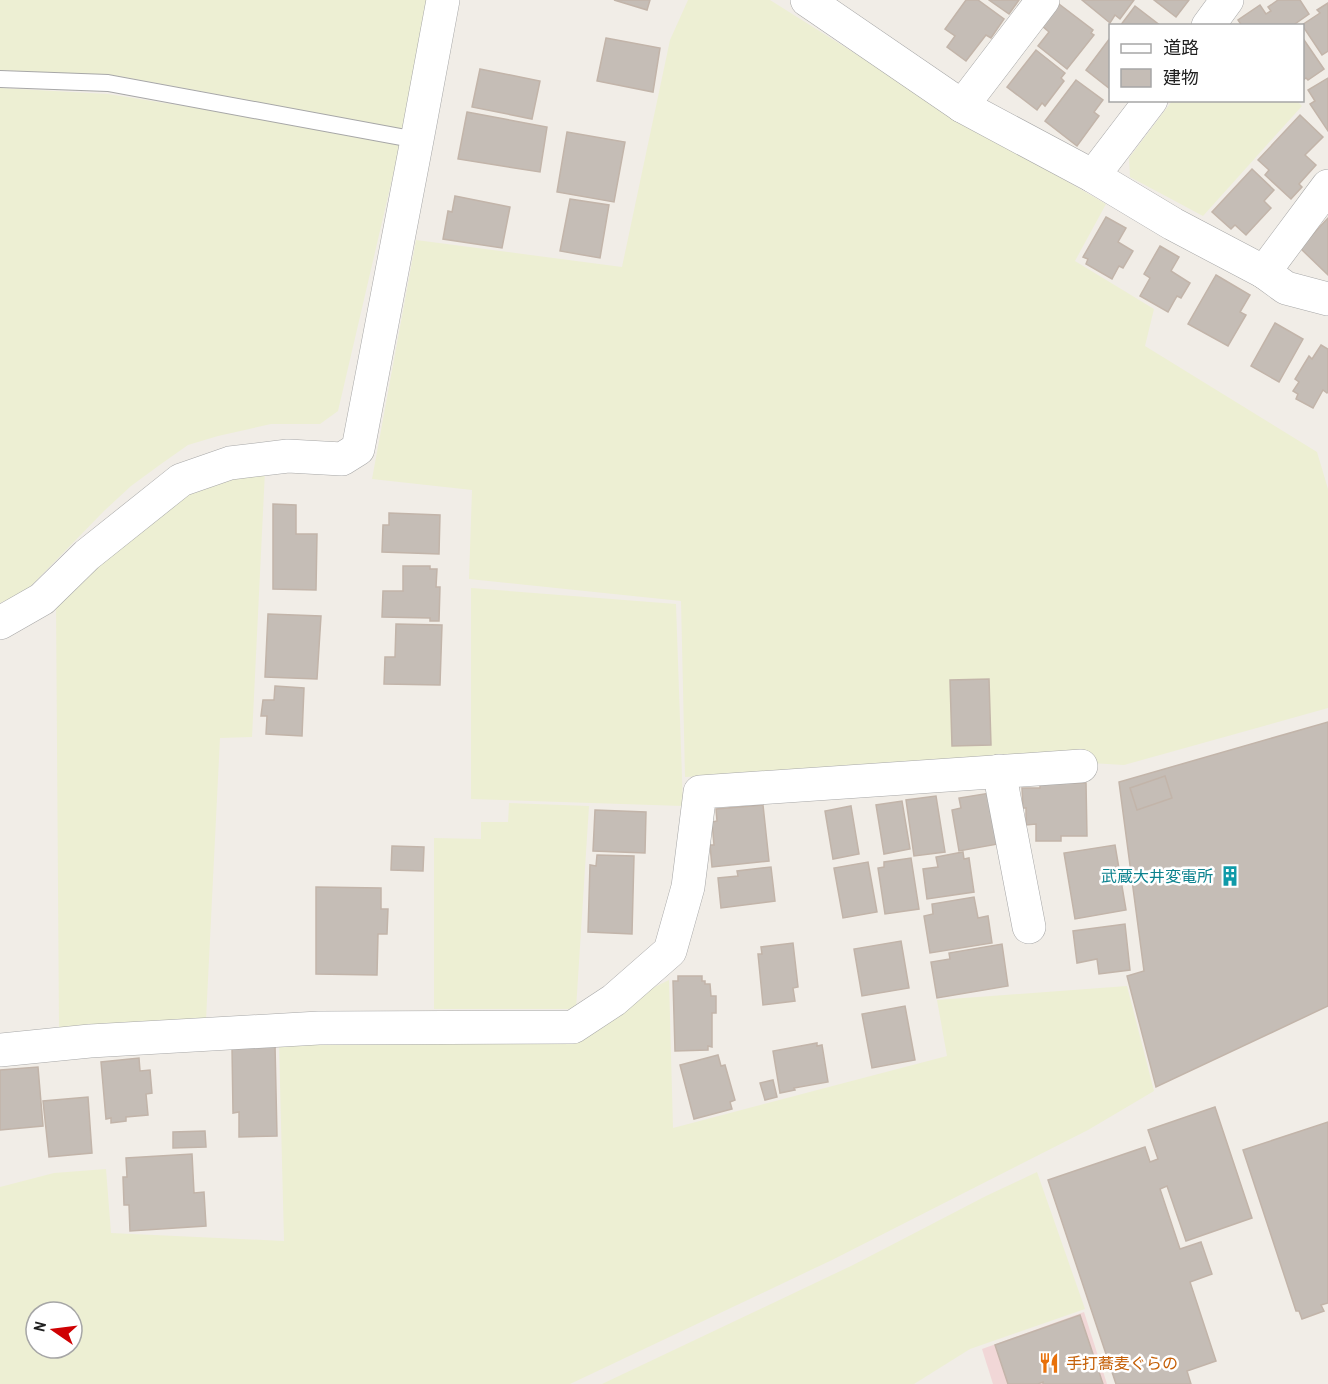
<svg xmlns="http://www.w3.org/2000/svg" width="1328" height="1384" font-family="'Archivo Narrow','Noto Sans JP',sans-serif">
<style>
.commercial{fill:#f1d7d7}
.farmland{fill:#edefd3;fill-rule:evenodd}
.building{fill:#c5bdb6;stroke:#c2b4a9;stroke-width:1.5}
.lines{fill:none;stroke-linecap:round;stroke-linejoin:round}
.service-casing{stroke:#a7a7a7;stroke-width:18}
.minor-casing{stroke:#a7a7a7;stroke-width:34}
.service{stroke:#fff;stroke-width:16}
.minor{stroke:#fff;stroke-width:33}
.labels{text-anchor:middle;stroke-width:5;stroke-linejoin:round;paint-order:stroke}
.culture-label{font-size:16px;fill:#0d838f;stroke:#fff;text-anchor:end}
.food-label{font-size:16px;fill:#c56008;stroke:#fff;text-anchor:start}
</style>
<rect width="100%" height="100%" fill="#f1ede7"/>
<path class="commercial" d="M1084,1312L1107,1384H993L982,1349Z"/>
<g class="farmland">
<path d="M0,0H430L408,130L119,76L0,70Z"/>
<path d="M688,0H770L953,115L1106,204L1075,261L1154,309L1145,346L1317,452L1328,489V708L1124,765L1024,759L685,777L681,601L469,579L472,490L372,479L416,240L622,267L670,40Z"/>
<path d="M0,88L108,94L271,120L400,145L338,411L320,424H271L218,436L188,445L161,464L131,486L104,511L25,592L0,603Z"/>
<path d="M1297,101L1302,106L1203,216L1130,177L1129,158L1172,101Z"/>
<path d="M265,471L252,737L220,738L206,1020L59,1030L56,602L177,499L224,479Z"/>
<path d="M471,588L676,604L683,806L471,799Z"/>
<path d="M509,803L589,806L576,1009H434V838L481,839V822H508Z"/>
<path d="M669,980L673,1128L947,1056L937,1000L1127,986L1154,1091L1088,1130L832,1260L570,1384H0V1187L54,1173L106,1169L111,1233L284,1241L279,1044L580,1037L632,998ZM36,1312H72V1348H36Z"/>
<path d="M1037,1172L1085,1309L970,1349L914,1384H602L853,1265L986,1196Z"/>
</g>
<g class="building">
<path d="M614,0H650L647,10Z"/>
<path d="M966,0H978L1004,19L991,38L986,35L966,61L947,47L955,36L945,29Z"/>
<path d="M989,0H1019L1009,14Z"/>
<path d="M1082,0H1134L1120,19L1115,15L1110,23Z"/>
<path d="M1154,0H1189L1176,17Z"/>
<path d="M1278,0H1300L1309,14L1292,26H1242L1238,20L1260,5L1266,14L1271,11L1268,7Z"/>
<path d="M1328,3V51L1322,55L1302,25L1320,13L1317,10Z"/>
<path d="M1059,4L1093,30L1091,33L1094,35L1067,69L1038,46L1049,32L1042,26Z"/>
<path d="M1135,6L1161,26H1120Z"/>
<path d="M1302,37L1324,69L1308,80L1306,78L1302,81Z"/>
<path d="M606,38L660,48L653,92L597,81Z"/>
<path d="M1110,38V89L1086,70Z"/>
<path d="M1036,50L1065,73L1061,78L1064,81L1045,106L1042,103L1037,110L1007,87Z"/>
<path d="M480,69L540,81L532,119L472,107Z"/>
<path d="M1328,78V131L1310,104L1315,101L1308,90Z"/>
<path d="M1076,80L1103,100L1094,112L1099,116L1077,146L1045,121Z"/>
<path d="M467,112L547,127L540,172L458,159Z"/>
<path d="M1300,115L1323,137L1305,155L1316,165L1299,184L1302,187L1291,199L1265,175L1269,170L1258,160Z"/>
<path d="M567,132L625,142L614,202L557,192Z"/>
<path d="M1252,169L1274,190L1264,201L1271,208L1246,235L1235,225L1231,229L1212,212Z"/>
<path d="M455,196L510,207L502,248L443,239L448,211L452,212Z"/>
<path d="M570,199L609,205L600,258L560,251Z"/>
<path d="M1106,217L1126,228L1118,242L1133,251L1123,268L1119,266L1112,279L1086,264L1088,259L1083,257Z"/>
<path d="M1328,218V275L1300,248Z"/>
<path d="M1160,246L1179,257L1171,271L1190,283L1181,298L1177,296L1168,312L1140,296L1150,278L1144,274Z"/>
<path d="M1216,275L1250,295L1240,312L1246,315L1228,346L1188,324Z"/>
<path d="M1275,323L1303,339L1279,382L1251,366Z"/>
<path d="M1321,345L1328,349V392L1327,393L1323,390L1313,408L1296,399L1298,394L1293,391L1299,382L1295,379L1309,356L1312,359Z"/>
<path d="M273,504L296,505V534H317L316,590L273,589Z"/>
<path d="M389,513L440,515L439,554L382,552L383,525H389Z"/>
<path d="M403,566H430V569H437L436,587H440L439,621H430V618L382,617L383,591H403Z"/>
<path d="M268,614L321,616L317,679L265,677Z"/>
<path d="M396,624L442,625L440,685L384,684L385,657H395Z"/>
<path d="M989,679L991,745L952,746L950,680Z"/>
<path d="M275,686L304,688L302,736L266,734L267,716H261L263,700H274Z"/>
<path d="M1328,722V1006L1156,1087L1127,976L1144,971L1119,782Z"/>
<path d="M1165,776L1172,798L1137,810L1130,788Z"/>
<path d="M1040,783H1086L1087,836H1061V841H1036V824L1026,825V808H1023L1022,788H1040Z"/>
<path d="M990,793L998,844L959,851L952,810L961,808L959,798Z"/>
<path d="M936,796L945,852L914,856L906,800Z"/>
<path d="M902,801L910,849L884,854L876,805Z"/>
<path d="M763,805L769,861L712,867L710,845H714L712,822L717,821L716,809Z"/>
<path d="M851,806L859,854L833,859L825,811Z"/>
<path d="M595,810L646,812L645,853L593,851Z"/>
<path d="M1115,845L1126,910L1075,919L1064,853Z"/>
<path d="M392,846L424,847L423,871L391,870Z"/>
<path d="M963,852L964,859L969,858L974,892L927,899L923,869L938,867L936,857Z"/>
<path d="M597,855L634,856L632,934L588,932L590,865L596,866Z"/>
<path d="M911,858L919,909L885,914L878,868L884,867V862Z"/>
<path d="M868,862L877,912L843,918L834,868Z"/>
<path d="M771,867L775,901L721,908L718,878L738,876L737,871Z"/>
<path d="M316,887L381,888V909H388L387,934H378L377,975L316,974Z"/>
<path d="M974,897L978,918L988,916L992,943L930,953L924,916L933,914L932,904Z"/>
<path d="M1125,924L1130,970L1099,974L1097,959L1077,963L1073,931Z"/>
<path d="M901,941L909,988L862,996L854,949Z"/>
<path d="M793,943L798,987L793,988L795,1001L763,1005L758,954H762L761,947Z"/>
<path d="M1002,944L1008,986L937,998L931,962L950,959L949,953Z"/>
<path d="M678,976H702V981H705V984H710L711,996H716V1013H712V1047L708,1046V1050L675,1051L673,981H678Z"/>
<path d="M905,1006L915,1060L872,1068L862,1014Z"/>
<path d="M817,1043V1046L822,1045L828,1082L794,1088L795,1090L780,1093L773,1051Z"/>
<path d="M275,1045L277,1136L239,1137V1112L233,1113L232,1047Z"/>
<path d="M718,1055L721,1066L725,1065L735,1100L730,1102L732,1109L694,1119L680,1065Z"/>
<path d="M139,1058L140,1071L150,1070L152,1093L146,1094L148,1115L126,1117V1121L111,1123V1118L106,1119L101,1062Z"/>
<path d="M38,1067L43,1126L0,1130V1070Z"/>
<path d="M773,1080L777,1097L765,1100L760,1083Z"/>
<path d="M88,1097L92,1153L49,1157L43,1101Z"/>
<path d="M1215,1107L1252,1218L1186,1241L1167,1186L1160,1189L1180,1249L1201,1242L1212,1274L1190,1282L1216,1361L1187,1371L1191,1384H1116L1048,1180L1145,1147L1150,1162L1158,1159L1148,1130Z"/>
<path d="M1328,1122V1303L1321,1305L1324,1311L1302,1319L1299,1311H1296L1243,1150Z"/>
<path d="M205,1131L206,1147L173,1148V1132Z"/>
<path d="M192,1154L194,1193L204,1192L206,1226L130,1231L129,1205H124L123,1177H127L126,1158Z"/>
<path d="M1080,1315L1103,1384H1043V1382L1038,1384H1008L995,1345Z"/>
</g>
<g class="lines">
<g class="service-casing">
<path id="service" d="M0,79L108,83L417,140"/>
</g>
<g class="minor-casing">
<g id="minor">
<path d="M807,0L962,106L1093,176L1173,224L1264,272L1286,288L1328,299"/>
<path d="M1208,26L1227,0"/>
<path d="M962,106L1043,0"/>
<path d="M1093,176L1151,100"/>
<path d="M1264,272L1328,186"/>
<path d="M0,623L42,599L87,555L181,480L230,463L288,456L342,459L358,449L417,140L443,0"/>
<path d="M999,771L1029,927"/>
<path d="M0,1050L90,1041L319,1028L573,1027L614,1000L670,951L688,887L700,792L1081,766"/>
</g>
</g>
<use href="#service" class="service"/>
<use href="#minor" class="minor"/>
</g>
<defs>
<g id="building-bare" transform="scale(1.62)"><path d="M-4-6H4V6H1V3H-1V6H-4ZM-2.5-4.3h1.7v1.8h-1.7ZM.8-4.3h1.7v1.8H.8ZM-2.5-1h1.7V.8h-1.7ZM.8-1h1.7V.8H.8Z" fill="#0f9aa8" stroke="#fff" stroke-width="2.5" paint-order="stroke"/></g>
<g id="restaurant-bare" transform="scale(1.62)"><path d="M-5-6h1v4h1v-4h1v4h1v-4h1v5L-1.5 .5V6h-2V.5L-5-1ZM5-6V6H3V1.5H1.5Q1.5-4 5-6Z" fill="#e8710a" stroke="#fff" stroke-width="2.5" paint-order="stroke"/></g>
</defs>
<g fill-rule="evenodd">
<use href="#building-bare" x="1230" y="876"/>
<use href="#restaurant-bare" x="1049" y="1363"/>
</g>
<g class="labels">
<g class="culture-label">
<text x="1213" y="882">武蔵大井変電所</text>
</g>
<g class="food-label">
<text x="1066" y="1369">手打蕎麦ぐらの</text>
</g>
</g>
<rect x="1109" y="24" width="195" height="78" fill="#ffffff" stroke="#a6a6a6" stroke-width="1.5"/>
<rect x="1121" y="44" width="30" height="9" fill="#ffffff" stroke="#a6a6a6" stroke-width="1.5"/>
<text x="1163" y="54" font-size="18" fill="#202020">道路</text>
<rect x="1121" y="69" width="30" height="18" fill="#c5bdb6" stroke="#a6a6a6" stroke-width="1.5"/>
<text x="1163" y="84" font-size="18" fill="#202020">建物</text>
<g transform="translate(54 1330) rotate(284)"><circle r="28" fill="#ffffff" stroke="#a6a6a6" stroke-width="1.5"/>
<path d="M0-4.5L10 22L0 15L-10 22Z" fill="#cf0103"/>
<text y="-9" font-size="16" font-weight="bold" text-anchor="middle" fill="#202020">N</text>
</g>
</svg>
